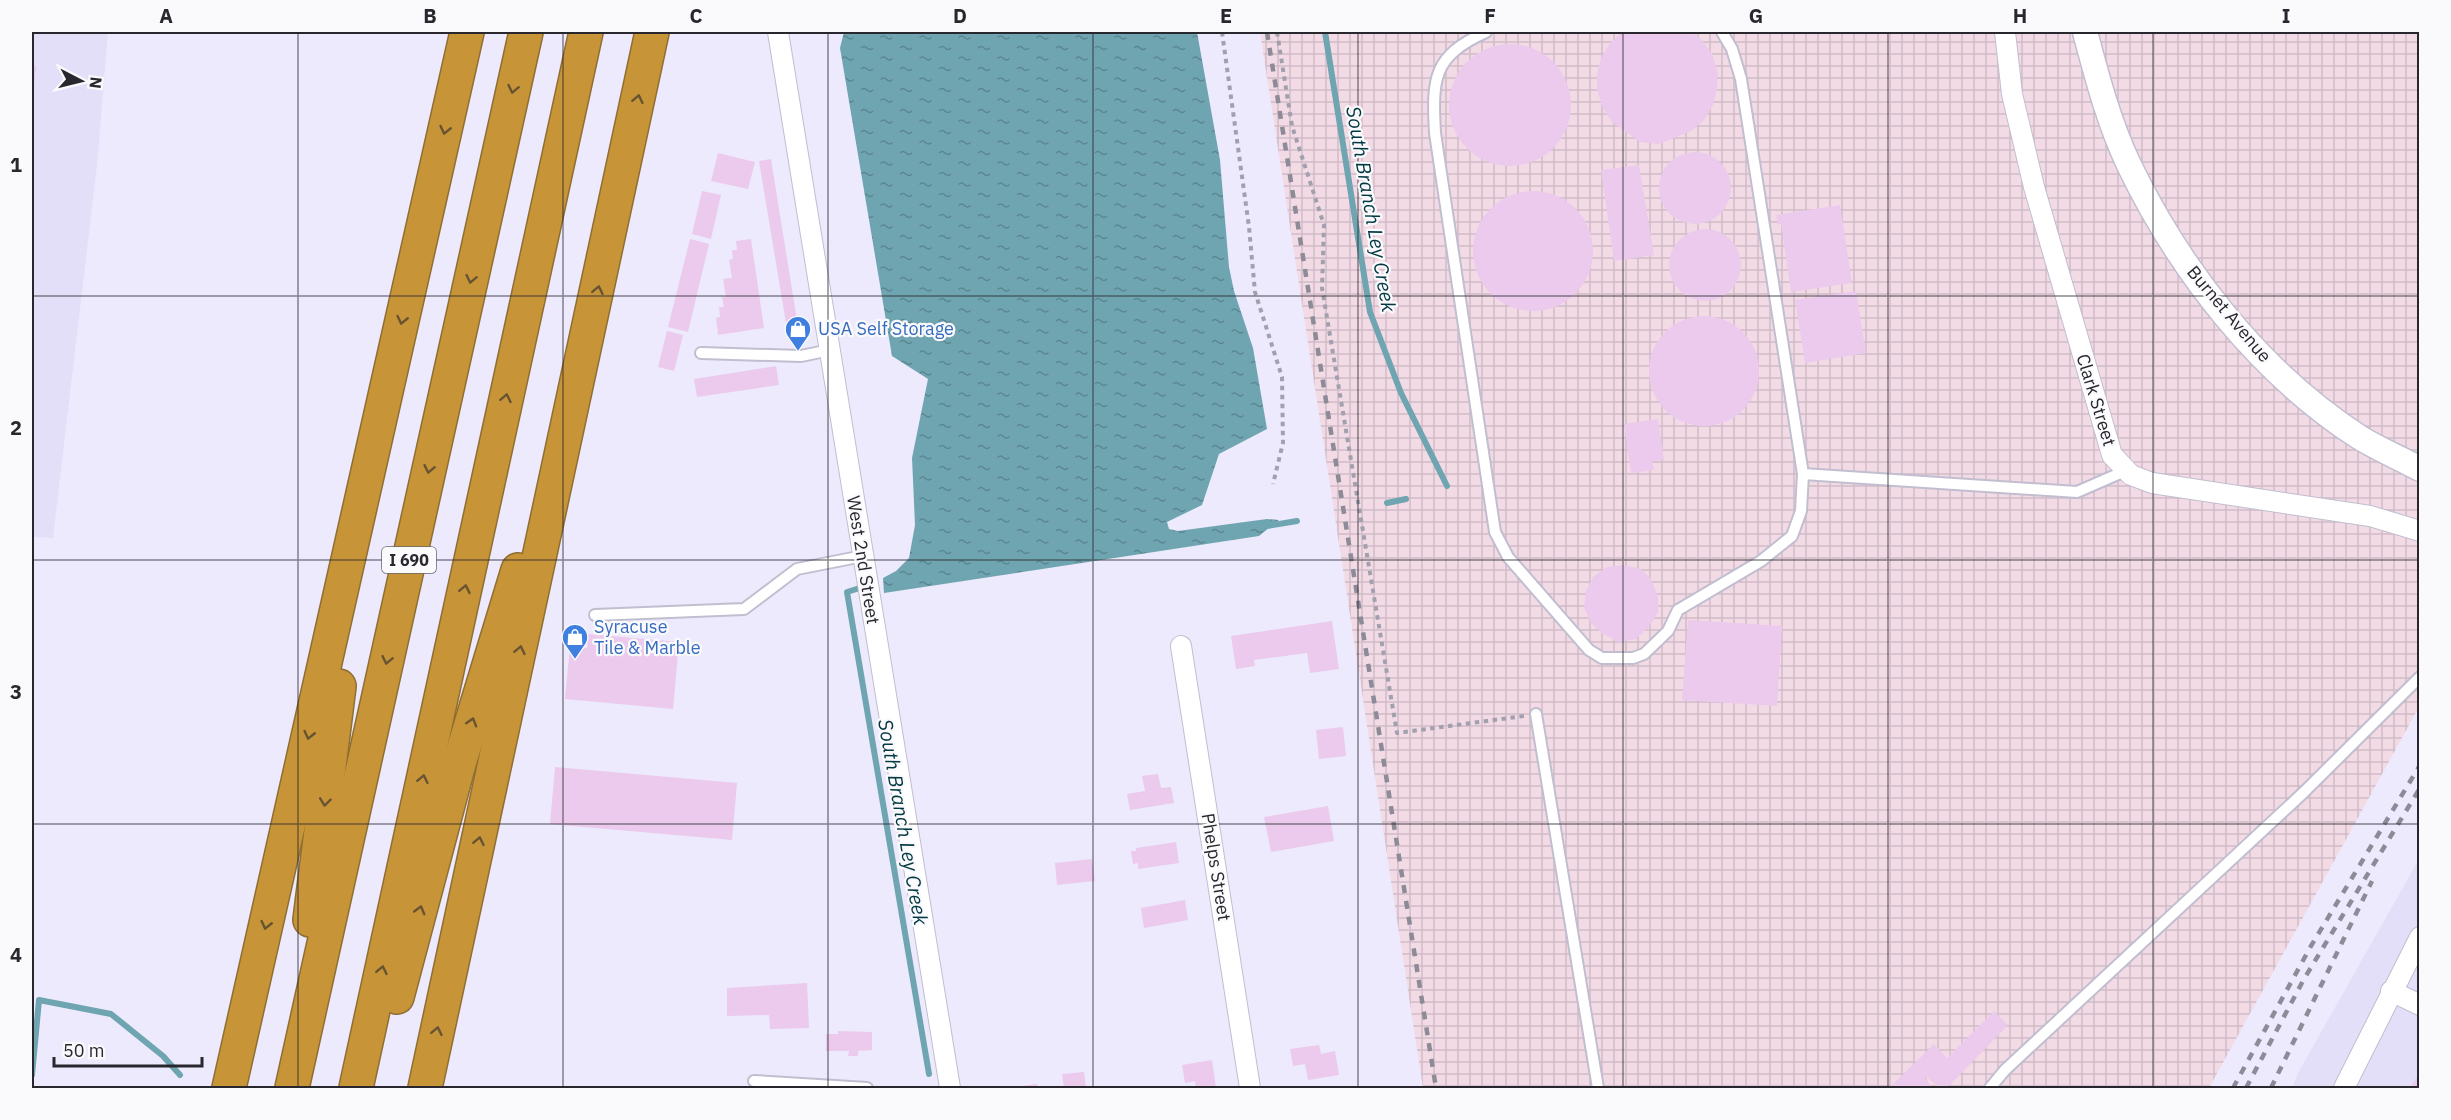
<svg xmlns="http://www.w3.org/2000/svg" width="2451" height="1120" font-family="'IBM Plex Sans',sans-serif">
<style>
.built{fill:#e4dff9}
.industrial{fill:url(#industrial-grid)}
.water{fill:url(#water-ripples)}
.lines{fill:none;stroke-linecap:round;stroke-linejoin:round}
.stream{stroke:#6fa5b1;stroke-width:6}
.building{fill:#ebcaed}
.service-casing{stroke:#c1bed0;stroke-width:14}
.minor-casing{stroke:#c1bed0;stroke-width:22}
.tertiary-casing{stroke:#c1bed0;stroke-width:27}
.motorway-casing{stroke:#8f6e34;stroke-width:36}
.path{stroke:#a2a0ae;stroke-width:4;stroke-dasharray:4.5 4.5;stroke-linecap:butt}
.service{stroke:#fff;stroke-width:10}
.minor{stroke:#fff;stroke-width:20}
.tertiary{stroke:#fff;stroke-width:24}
.motorway{stroke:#c79538;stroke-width:33}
.rail{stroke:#8d8b98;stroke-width:4.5;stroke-dasharray:8 8;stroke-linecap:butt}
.oneway{stroke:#685332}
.grid{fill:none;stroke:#28272e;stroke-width:1.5;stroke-opacity:0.55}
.labels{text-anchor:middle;stroke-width:4.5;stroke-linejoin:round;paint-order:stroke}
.shield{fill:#fafafd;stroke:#67666c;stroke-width:1.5}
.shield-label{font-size:16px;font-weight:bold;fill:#28272e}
.street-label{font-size:18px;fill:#28272e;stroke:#fafafd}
.shop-label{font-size:18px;fill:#366cbe;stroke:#fafafd;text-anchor:start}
.water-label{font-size:20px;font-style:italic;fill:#023842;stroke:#fafafd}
.neatline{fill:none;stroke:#28272e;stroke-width:2}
.grid-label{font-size:20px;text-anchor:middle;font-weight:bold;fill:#28272e}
</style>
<defs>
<pattern id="industrial-grid" width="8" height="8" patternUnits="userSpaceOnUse" patternTransform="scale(1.5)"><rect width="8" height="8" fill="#f3dbe6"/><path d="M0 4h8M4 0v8" fill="none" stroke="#d0bcc6"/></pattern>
<pattern id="water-ripples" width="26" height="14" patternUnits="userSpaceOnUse" patternTransform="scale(1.5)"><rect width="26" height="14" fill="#6fa5b1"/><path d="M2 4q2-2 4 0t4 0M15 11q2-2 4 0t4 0" fill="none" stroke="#5b8690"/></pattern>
</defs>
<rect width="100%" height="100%" fill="#edeafd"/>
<g class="built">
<path d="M32,32H108L97,165L53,538L32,537Z"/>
<path d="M2419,859V1088H2292L2298,1073Z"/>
</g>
<path class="industrial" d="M1260,32H2419V707L2209,1088H1423Z"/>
<path class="water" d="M844,32H1197L1220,160L1229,267L1234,291L1253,348L1267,429L1219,454L1202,505L1167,522L1169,529L1178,531L1267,519L1279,520L1259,536L884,593L883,578L896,571L909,558L915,525L912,458L928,379L892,356L840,48Z"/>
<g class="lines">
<g class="stream">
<path d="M1325,32L1370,312L1401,393L1447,486"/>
<path d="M1387,503L1406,499"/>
<path d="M1267,526L1297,521"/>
<path d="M863,587L847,592L929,1074"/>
<path d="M32,1075L39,1000L111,1014L163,1056L180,1075"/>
</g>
</g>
<g class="building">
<path d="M1622,32H1692L1702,40L1712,54L1718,73L1717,89L1713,105L1704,120L1691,131L1659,144L1640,142L1612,122L1603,109L1597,89V74L1601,58L1610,43Z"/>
<circle cx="1510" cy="105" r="61"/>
<path d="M32,65L36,66L33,99H32Z"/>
<circle cx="1695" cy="188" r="36"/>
<path d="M718,153L755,162L748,189L711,181Z"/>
<path d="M771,159L799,333L788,335L759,161Z"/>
<path d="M1639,165L1654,255L1614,261L1601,170Z"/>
<path d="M702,191L721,195L711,239L692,234Z"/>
<circle cx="1533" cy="251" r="60"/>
<path d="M1840,205L1852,283L1791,292L1781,224L1778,225L1776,215Z"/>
<circle cx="1705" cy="265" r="36"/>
<path d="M690,239L709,244L688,332L668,327Z"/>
<path d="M751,239L764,328L718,335L716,318L720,317L719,307H724L722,297H726L723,279L732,278L729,260L733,259L732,250H737L736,241Z"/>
<path d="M1856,291L1866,353L1805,363L1795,300Z"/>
<circle cx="1704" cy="371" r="55"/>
<path d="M667,331L683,335L674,371L658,367Z"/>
<path d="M776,366L779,385L697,397L694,379Z"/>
<path d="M1658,419L1664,460L1652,461L1654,470L1631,473L1624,424Z"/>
<path d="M1624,565L1641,569L1651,579L1658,597V612L1649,627L1636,639L1619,642L1603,634L1591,623L1584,607L1586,591L1593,577L1607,567Z"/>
<path d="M1688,620L1782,626L1777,706L1682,700Z"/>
<path d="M1332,621L1339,669L1310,673L1307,653L1254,660L1255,666L1236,669L1231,636Z"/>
<path d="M588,634L679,642L673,709L565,699L570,646L587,648Z"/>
<path d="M1343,727L1346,756L1319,759L1316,730Z"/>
<path d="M555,767L737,783L732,840L550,824Z"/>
<path d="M1158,774L1161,788L1171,787L1174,803L1130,810L1127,794L1145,791L1142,776Z"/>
<path d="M1328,806L1334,841L1271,852L1264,817Z"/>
<path d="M1176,842L1179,863L1138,869V863L1133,864L1131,851H1136V848Z"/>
<path d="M1092,859L1095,881L1057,885L1055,863Z"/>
<path d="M1185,900L1188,920L1144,928L1141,908Z"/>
<path d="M807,983L809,1028L770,1029L769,1015L727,1016V988Z"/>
<path d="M1994,1011L2008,1025L1947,1088H1939L1927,1077L1925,1079L1934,1088H1889L1934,1044L1947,1058Z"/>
<path d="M838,1031L872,1032V1050L858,1051V1056H848L849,1051H826V1034H838Z"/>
<path d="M1319,1045L1321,1054L1335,1051L1339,1075L1308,1080L1305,1064L1293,1066L1290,1049Z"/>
<path d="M1212,1060L1216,1088H1196L1195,1081L1185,1083L1182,1065Z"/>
<path d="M1084,1072L1086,1088H1064L1062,1074Z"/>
<path d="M2416,1078L2420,1080V1088H2410Z"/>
<path d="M1037,1084V1088H1014V1087Z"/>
</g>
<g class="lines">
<g class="service-casing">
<g id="service">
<path d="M1486,32C1433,56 1432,78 1435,133L1495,532L1508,557L1589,650L1602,658H1633L1644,654L1668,631L1678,610L1761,561L1792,536L1801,511L1803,474L1741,79L1732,49L1722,32"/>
<path d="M701,353L801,356L830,350"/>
<path d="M1803,474L2077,492L2125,471"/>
<path d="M595,615L744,609L797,569L863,556"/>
<path d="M1536,714L1598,1088"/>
<path d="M754,1081L867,1088"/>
<path d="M1990,1088L2005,1070L2303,793L2420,677"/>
</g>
</g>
<g class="minor-casing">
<g id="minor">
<path d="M778,32L950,1088"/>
<path d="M2005,32L2012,94L2034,187L2112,455L2131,475L2152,483L2370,516L2420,531"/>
<path d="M1181,646L1250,1088"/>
<path d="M2391,991L2420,1005"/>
<path d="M2344,1088L2420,937"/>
</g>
</g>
<g class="tertiary-casing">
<path id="tertiary" d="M2085,32C2097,77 2109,123 2129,165C2180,271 2260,373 2359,437C2378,449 2400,458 2420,469"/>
</g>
<g class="motorway-casing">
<g id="motorway">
<path d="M310,920L339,686"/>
<path d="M397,997L458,767L518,570"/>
<path d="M229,1088L467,32"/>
<path d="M292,1088L526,32"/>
<path d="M356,1088L586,32"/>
<path d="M425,1088L652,32"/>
</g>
</g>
<g class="path">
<path d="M1222,32L1249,227L1255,292L1282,377L1283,443L1273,484"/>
<path d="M1277,32L1292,126L1324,225L1322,288L1397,733L1524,716"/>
</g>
<use href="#service" class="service"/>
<use href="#minor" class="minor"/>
<use href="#tertiary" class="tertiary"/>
<use href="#motorway" class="motorway"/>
<g class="rail">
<path d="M1267,32L1436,1088"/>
<path d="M2233,1088L2311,946L2420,765"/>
<path d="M2246,1088L2304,979L2420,788"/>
<path d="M2271,1088L2372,881"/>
</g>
</g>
<defs><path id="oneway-chevron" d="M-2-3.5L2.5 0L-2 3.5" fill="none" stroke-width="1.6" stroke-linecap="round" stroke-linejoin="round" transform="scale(1.5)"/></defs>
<g class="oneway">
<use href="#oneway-chevron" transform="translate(513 89) rotate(102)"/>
<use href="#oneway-chevron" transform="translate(638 99) rotate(-78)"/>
<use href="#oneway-chevron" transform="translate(445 130) rotate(103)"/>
<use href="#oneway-chevron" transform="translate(471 279) rotate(102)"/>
<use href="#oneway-chevron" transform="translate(598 290) rotate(-78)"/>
<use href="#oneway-chevron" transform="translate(402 320) rotate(103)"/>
<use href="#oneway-chevron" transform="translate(506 398) rotate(-78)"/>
<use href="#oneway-chevron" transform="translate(429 469) rotate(102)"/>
<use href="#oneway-chevron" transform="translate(465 589) rotate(-78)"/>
<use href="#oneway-chevron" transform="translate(520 650) rotate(-78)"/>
<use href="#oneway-chevron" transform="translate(387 660) rotate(102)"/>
<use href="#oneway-chevron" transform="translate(472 722) rotate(-73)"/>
<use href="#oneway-chevron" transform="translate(309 735) rotate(103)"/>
<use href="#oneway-chevron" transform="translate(423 779) rotate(-78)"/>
<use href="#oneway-chevron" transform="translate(325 802) rotate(97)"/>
<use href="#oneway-chevron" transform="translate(479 841) rotate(-78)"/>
<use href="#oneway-chevron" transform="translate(420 910) rotate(-75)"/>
<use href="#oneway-chevron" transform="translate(266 925) rotate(103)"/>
<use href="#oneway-chevron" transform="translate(382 970) rotate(-78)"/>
<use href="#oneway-chevron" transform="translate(437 1031) rotate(-78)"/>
</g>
<path class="grid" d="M298,32V1088M563,32V1088M828,32V1088M1093,32V1088M1358,32V1088M1623,32V1088M1888,32V1088M2153,32V1088M32,296H2420M32,560H2420M32,824H2420"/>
<defs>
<g id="shop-pin" transform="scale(1.35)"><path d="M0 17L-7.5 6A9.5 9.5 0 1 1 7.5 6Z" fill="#3f7fe0" stroke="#fafafd"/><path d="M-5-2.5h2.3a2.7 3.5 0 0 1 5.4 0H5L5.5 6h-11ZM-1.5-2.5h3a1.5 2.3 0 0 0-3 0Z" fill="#fff"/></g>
</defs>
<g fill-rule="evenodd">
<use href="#shop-pin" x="798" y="329"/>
<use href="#shop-pin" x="575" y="637"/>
</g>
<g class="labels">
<rect class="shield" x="382" y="547" width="54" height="26" rx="4.5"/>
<g class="shield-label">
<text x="409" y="566">I 690</text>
</g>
<g class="street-label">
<text transform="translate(2229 314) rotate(50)" y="6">Burnet Avenue</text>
<text transform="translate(2096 400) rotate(73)" y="6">Clark Street</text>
<text transform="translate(863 560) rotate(81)" y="6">West 2nd Street</text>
<text transform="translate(1216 867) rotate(81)" y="6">Phelps Street</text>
</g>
<g class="shop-label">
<text x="818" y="335">USA Self Storage</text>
<text x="594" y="633">Syracuse<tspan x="594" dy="21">Tile &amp; Marble</tspan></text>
</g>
<g class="water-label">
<text transform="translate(1371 209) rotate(80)" y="7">South Branch Ley Creek</text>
<text transform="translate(903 822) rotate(80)" y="7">South Branch Ley Creek</text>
</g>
</g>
<rect width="2451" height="1120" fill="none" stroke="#fafafd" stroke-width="66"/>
<g transform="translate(81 81) rotate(97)" stroke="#fafafd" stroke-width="4.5" paint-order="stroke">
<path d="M0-4.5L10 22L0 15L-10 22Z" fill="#28272e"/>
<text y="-9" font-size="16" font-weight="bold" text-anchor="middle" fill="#28272e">N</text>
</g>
<path d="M54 1057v9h148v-9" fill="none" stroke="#28272e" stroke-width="3"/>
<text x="63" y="1057" font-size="18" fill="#28272e" stroke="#fafafd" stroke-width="4.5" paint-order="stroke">50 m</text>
<rect x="33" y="33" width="2385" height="1054" class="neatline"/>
<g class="grid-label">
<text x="166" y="23">A</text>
<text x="430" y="23">B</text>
<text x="696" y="23">C</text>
<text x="960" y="23">D</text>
<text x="1226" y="23">E</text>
<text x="1490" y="23">F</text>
<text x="1756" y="23">G</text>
<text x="2020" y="23">H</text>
<text x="2286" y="23">I</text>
<text x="16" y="172">1</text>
<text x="16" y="435">2</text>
<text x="16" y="699">3</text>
<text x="16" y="962">4</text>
</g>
</svg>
